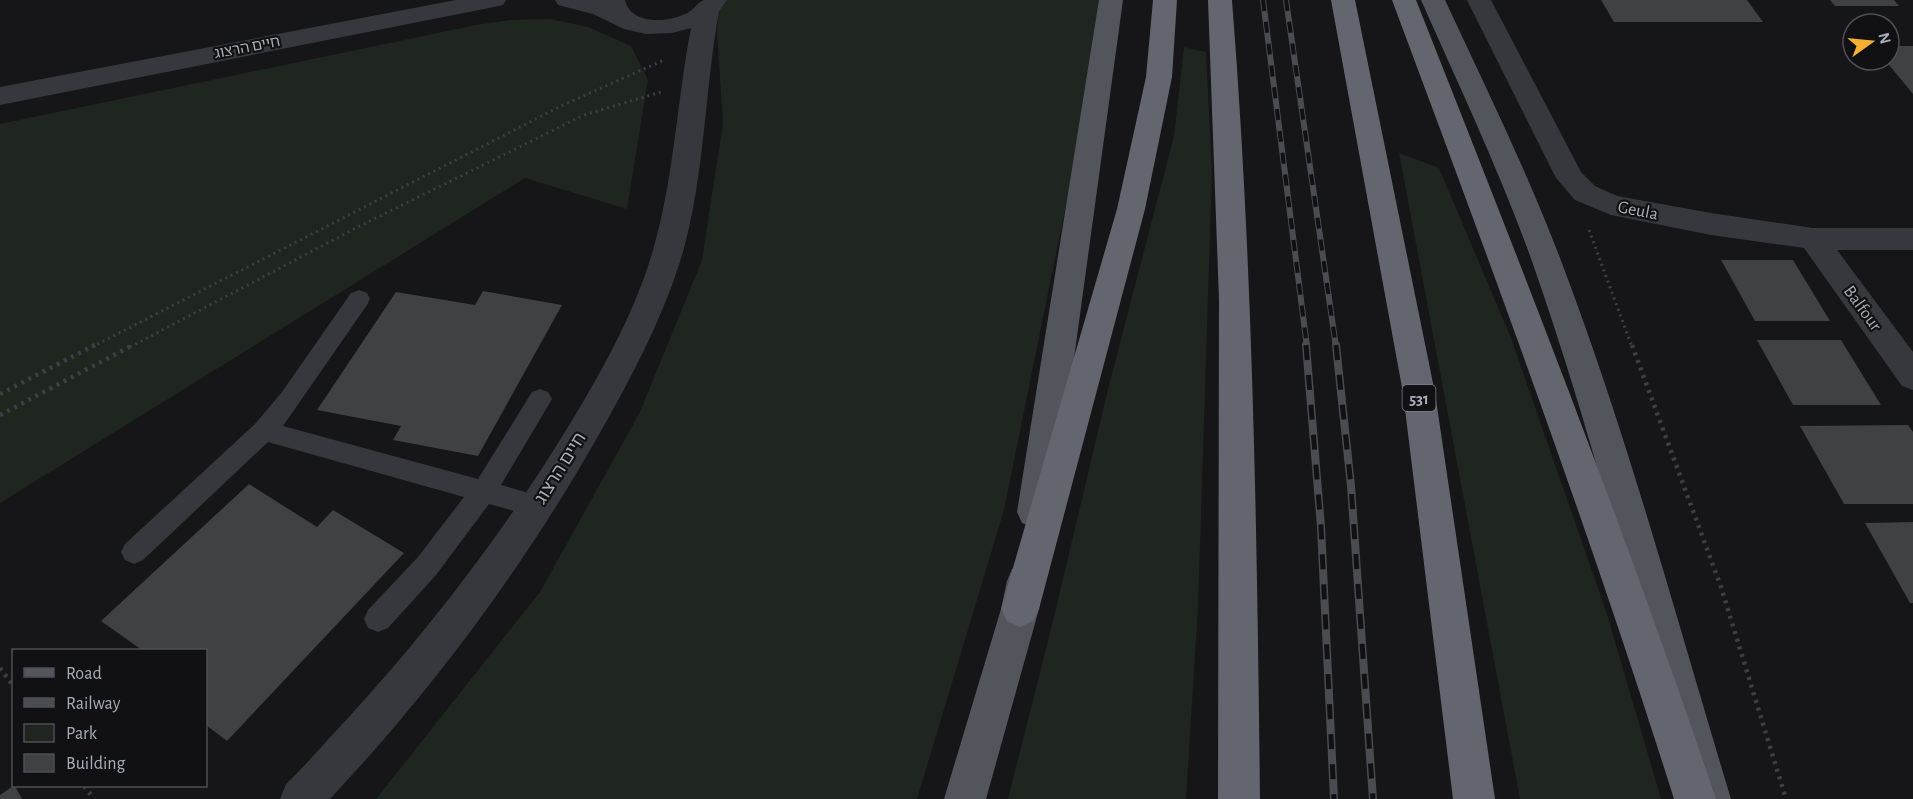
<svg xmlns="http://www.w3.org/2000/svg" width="1913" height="799" font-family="'Alegreya Sans','Noto Sans Hebrew',sans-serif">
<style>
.green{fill:#1e261f}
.building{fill:#404145}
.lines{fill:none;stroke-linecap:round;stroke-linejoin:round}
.path-far1{stroke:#3d3f44;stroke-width:3;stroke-dasharray:2 4;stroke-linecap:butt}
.path{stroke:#3d3f44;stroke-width:4.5;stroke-dasharray:3 5;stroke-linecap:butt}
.lane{fill:#37383d;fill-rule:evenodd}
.street{fill:#37383d;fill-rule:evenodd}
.primary{fill:#53555c;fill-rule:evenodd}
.highway{fill:#63666e;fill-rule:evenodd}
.rail-far1-casing{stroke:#4a4c52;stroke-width:6}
.rail-casing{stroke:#4a4c52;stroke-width:8}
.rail-far1{stroke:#111113;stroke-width:4;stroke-dasharray:11;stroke-linecap:butt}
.rail{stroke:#111113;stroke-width:5;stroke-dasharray:15;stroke-linecap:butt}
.labels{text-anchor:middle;stroke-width:4.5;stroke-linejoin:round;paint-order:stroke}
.far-street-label{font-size:15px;fill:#a8adb8;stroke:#111113}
.shield{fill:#111113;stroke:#7b7e86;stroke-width:1.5}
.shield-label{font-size:16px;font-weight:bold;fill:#a8adb8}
.street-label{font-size:18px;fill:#a8adb8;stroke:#111113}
</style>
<rect width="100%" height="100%" fill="#161618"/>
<g class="green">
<path d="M719,0H1104L1100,37L1004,510L917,799H376L540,592L640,412L702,260L723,123L717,33Z"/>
<path d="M550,19L588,27L631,46L648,80L627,209L525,178L0,503V124L476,25L510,20Z"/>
<path d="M1184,47L1206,52L1212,171L1198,608L1186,799H1008L1052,625L1109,385L1174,136Z"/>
<path d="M1399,153L1439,168L1511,338L1607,614L1661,799H1520Z"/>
</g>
<g class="building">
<path d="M1601,0H1747L1763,22H1614Z"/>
<path d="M1830,0H1894L1899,6H1835Z"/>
<path d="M1889,46H1913V94L1885,60H1889Z"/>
<path d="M1721,260H1793L1830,321H1755Z"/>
<path d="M483,291L562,305L478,456L393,440L401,426L317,410L396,292L475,305Z"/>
<path d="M1757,340H1841L1881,405H1793Z"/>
<path d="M1908,425L1913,432V504H1844L1800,426Z"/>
<path d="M249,484L317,527L333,510L404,553L227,741L206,725V650H142L101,621Z"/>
<path d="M1913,522V603H1910L1865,523Z"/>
<path d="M13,786H15L22,799H0V795Z"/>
</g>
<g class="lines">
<g class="path-far1">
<path d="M1589,230L1632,347"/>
<path d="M92,347L561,106L664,60"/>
<path d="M130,347L358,227L584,115L661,92"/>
</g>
<g class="path">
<path d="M1632,345L1721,587L1786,799"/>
<path d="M0,394L95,345"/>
<path d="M0,415L133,345"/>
<path d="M0,668L14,687"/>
<path d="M84,786L94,799"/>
</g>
<path class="lane" d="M359,290L367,293L370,299L367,305L283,426L478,479L532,392L540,389L548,392L552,399L501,485L546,498L550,506L546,514L537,517L489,504L436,575L388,628L378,632L368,628L364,619L368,610L418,557L464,497L268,442L143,560L134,564L125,560L121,552L125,544L255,424L282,392L351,293Z"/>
<g class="street">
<path d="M456,0H506L503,5L494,7L0,105V87Z"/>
<path d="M555,0H625C631,26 670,23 689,12C694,9 699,1 704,0C710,0 720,0 727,0L719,11C704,94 705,181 680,262C660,324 629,382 597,438C523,568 432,690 330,799H280L286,784C308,763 327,740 348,718C431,627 507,528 571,422C602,371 632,317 650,260C674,185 676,105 691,28L672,33L646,34L624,29L593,14L558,5Z"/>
<path d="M1467,0H1491L1581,172L1595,186L1617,196L1711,213L1813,228H1913V250H1837L1913,352V390L1902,386L1804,248L1711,235L1611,215L1575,200L1556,178Z"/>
</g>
<g class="primary">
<path d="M1099,0H1123L1053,512L1048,523L1035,528L1022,523L1017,512Z"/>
<path d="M1421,0H1445C1486,88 1529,175 1563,266C1629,440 1677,621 1731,799H1689C1639,621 1595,442 1534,267C1502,176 1460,88 1421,0Z"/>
<path d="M1025,564L1038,569L1043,581L1039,609L986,799H944L1001,609L1007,581L1012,569Z"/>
</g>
<g class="highway">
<path d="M1153,0H1177L1172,77L1145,209L1039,609L1033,621L1020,627L1007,621L1001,609L1117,209L1146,77Z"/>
<path d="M1208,0H1232C1253,266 1257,532 1260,799H1218L1219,300Z"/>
<path d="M1331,0H1355L1435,393L1495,799H1453L1403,393Z"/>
<path d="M1392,0H1416C1521,265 1625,529 1716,799H1674C1589,529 1491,265 1392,0Z"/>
</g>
<g class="rail-far1-casing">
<g id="rail-far1">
<path d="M1263,0L1307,347"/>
<path d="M1286,0L1336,347"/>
</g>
</g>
<g class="rail-casing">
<g id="rail">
<path d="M1306,345L1321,527L1334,799"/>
<path d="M1336,345L1351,486L1373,799"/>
</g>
</g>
<use href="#rail-far1" class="rail-far1"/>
<use href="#rail" class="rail"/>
</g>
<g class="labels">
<g class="far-street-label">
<text transform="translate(247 47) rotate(-11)" y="5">חיים הרצוג</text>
</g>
<rect class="shield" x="1402.5" y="385" width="33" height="26" rx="4.5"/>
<g class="shield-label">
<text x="1419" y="404">531</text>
</g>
<g class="street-label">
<text transform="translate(1638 210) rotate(11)" y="6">Geula</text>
<text transform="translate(1863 308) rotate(54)" y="6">Balfour</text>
<text transform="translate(560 468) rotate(-58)" y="6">חיים הרצוג</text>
</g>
</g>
<rect x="12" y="649" width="195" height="138" fill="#111113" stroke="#4d4f55" stroke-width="1.5"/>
<rect x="24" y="668" width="30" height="9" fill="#53555c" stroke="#4d4f55" stroke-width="1.5"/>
<text x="66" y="679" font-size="18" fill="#a8adb8">Road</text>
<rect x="24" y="698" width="30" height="9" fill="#4a4c52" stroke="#4d4f55" stroke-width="1.5"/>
<text x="66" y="709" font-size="18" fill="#a8adb8">Railway</text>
<rect x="24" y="724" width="30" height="18" fill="#1e261f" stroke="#4d4f55" stroke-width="1.5"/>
<text x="66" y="739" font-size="18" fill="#a8adb8">Park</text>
<rect x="24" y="754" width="30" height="18" fill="#404145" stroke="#4d4f55" stroke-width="1.5"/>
<text x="66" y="769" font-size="18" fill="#a8adb8">Building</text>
<g transform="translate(1871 42) rotate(75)"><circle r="28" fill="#111113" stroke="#4d4f55" stroke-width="1.5"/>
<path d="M0-4.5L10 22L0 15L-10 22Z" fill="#f2b134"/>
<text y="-9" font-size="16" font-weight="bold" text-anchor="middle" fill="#a8adb8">N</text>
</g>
</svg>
